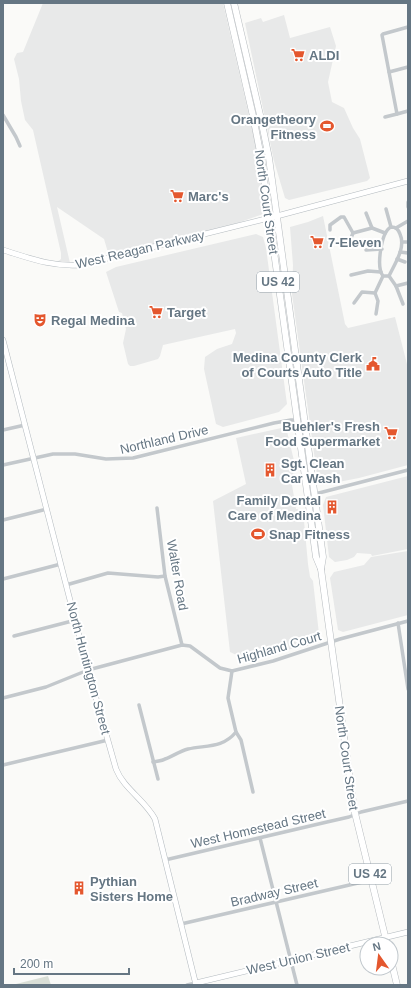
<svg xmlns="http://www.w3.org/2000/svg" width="411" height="988" font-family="Helvetica,sans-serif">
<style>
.built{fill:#e8e9e9}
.green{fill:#dadfd7}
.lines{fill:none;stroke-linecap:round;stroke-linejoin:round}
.secondary-casing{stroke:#b3babf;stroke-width:6}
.primary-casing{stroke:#b5babe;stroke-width:7}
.street{stroke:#c3c8cc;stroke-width:3.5}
.secondary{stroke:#fff;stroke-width:5}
.primary{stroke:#fff;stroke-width:6}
.labels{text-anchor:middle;stroke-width:4;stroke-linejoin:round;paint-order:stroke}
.shield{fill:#fff;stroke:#939fa8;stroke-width:1}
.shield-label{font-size:12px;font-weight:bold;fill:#657683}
.poi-label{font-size:13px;font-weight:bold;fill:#657683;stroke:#fff;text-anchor:start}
.street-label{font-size:13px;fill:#657683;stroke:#fff}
</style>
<rect width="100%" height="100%" fill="#fafaf8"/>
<g class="built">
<path d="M43,3H223L255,141L265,207L263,214L235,224L109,256L104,239L57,207L70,263L57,262L61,259V253L33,130L25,120L21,101L19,79L14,59L17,53L23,52Z"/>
<path d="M284,15L290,38L330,27L336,46L328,82L332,102L344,108L353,128L360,139L370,178L367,181L289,200L285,198L274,161L245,23L261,18L263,22Z"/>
<path d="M323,216L345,324L348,328L395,317L408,368V465L359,478L323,485L318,482L292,294L293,265L290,227L308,222Z"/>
<path d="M256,234L263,237L266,248L287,404L279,412L223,427L216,424L204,369L205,357L217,349L232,344L236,333L235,329L163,345L160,356L158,359L134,366H130L128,364L123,343L126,329L122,313L119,312L106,272L116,267Z"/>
<path d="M286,427L295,465L294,472L291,479L296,509L303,510L308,564L310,577L313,581L319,634L316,642L307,646L243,658L230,652L213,501L246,484L236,438Z"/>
<path d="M408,476V549L372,556L371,554L357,553L354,557L347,560L335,562L329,557L323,505L326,497Z"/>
<path d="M408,551V615L343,632L338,630L330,578L334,572L364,565L371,557Z"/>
</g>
<path class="green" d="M48,976L51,985H12Z"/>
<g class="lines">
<g class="secondary-casing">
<g id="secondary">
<path d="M3,250C29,258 52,267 80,265L277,216L408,181"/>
<path d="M3,340L88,670L116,769C124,789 145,800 155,819L196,985"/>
<path d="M196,983L408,932"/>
</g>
</g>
<g class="primary-casing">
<g id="primary">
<path d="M227,3L253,116L261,157L316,557L321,569"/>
<path d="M234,3L261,119L269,158L323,557L321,569L354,809L387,944"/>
<path d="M391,960L397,985"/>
</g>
</g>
<g class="street">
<path d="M408,27L383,34L382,35L389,72L408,67"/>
<path d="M389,72L397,114L408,111"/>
<path d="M3,115L16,137L20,146"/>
<path d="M385,117L397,114"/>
<path d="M408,202V207"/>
<path d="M386,209L391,227"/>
<path d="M366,213L372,228"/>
<path d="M391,227C396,227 398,229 400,234C406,248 395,263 389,276H383C376,267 381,232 391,227Z"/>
<path d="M396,228L408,221"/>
<path d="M330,230V225L341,217H344L353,233L372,228L385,233"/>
<path d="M402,242H408"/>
<path d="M349,243L353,233"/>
<path d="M366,250L382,249"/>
<path d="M400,252L408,253"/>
<path d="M397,259L405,262"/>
<path d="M351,275L368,271L381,272"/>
<path d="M389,276L396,286L403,304"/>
<path d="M396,286L408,283"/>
<path d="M375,293L378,301L376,314"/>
<path d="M354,303L362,292L375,293L383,276"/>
<path d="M3,430L25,425"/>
<path d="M3,465L53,454H75L106,459L133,458L274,423L291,420H305"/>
<path d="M315,494L408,470"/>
<path d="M157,508L165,576L182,645"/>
<path d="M3,520L47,509"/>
<path d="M3,579L61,564"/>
<path d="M66,585L108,573L158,577L165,576"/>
<path d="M398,623L408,689"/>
<path d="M14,636L76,620"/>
<path d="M232,671L228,698L236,732L241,740L253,792"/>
<path d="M3,698L46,687L88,670L182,645L190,646L220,668L232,671L273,661L340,639L408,621"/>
<path d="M139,705L158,779"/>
<path d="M153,762C157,761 162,761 165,759C173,756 180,751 188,749C207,745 223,748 236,732"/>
<path d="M3,765L108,740"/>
<path d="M260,838L297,985"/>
<path d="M165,860L327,822L349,817L361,812L408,801"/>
<path d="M181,924L371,880"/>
<path d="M187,985L196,983"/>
</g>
<use href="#secondary" class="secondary"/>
<use href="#primary" class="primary"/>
</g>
<defs>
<g id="supermarket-bare" transform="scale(1.08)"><path d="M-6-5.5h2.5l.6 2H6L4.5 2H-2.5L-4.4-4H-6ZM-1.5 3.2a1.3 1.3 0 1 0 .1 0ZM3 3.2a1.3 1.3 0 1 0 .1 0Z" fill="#e4572e" stroke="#fff" stroke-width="2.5" paint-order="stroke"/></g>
<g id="stadium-bare" transform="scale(1.08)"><path d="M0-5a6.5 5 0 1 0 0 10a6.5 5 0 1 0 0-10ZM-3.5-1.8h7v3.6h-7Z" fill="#e4572e" stroke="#fff" stroke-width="2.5" paint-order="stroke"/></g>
<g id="theatre-bare" transform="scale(1.08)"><path d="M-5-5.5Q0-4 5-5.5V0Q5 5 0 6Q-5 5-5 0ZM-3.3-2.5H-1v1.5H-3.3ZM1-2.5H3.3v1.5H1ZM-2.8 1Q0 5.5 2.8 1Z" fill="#e4572e" stroke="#fff" stroke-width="2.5" paint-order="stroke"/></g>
<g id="civic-bare" transform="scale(1.08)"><path d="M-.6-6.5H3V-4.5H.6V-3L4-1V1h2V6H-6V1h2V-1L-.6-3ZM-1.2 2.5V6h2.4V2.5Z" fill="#e4572e" stroke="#fff" stroke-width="2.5" paint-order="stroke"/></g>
<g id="building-bare" transform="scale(1.08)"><path d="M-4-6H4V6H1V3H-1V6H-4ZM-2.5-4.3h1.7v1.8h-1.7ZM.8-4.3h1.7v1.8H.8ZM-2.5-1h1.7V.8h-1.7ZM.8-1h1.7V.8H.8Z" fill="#e4572e" stroke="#fff" stroke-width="2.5" paint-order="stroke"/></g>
</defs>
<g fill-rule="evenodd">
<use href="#supermarket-bare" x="298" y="55"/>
<use href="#stadium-bare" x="327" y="126"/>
<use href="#supermarket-bare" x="177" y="196"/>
<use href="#supermarket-bare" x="317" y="242"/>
<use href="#supermarket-bare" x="156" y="312"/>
<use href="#theatre-bare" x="40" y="320"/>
<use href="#civic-bare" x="373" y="364"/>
<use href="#supermarket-bare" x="391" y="433"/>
<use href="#building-bare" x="270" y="470"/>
<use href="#building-bare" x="332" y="507"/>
<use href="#stadium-bare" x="258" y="534"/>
<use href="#building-bare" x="79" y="888"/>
</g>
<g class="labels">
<g class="shield">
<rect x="257" y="272" width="42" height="20" rx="3"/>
<rect x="349" y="864" width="42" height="20" rx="3"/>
</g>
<g class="shield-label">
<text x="278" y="286">US 42</text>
<text x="370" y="878">US 42</text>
</g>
<g class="poi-label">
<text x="309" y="60">ALDI</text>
<text x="316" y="124" text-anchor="end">Orangetheory<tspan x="316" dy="15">Fitness</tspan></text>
<text x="188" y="201">Marc's</text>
<text x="328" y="247">7-Eleven</text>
<text x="167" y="317">Target</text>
<text x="51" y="325">Regal Medina</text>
<text x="362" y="362" text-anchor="end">Medina County Clerk<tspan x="362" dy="15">of Courts Auto Title</tspan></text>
<text x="380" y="431" text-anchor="end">Buehler's Fresh<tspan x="380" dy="15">Food Supermarket</tspan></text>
<text x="281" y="468">Sgt. Clean<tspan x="281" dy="15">Car Wash</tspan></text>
<text x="321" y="505" text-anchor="end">Family Dental<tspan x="321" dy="15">Care of Medina</tspan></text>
<text x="269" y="539">Snap Fitness</text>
<text x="90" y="886">Pythian<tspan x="90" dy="15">Sisters Home</tspan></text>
</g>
<g class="street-label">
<text transform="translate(267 202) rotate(82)" y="5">North Court Street</text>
<text transform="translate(140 249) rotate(-13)" y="5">West Reagan Parkway</text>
<text transform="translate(164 439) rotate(-13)" y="5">Northland Drive</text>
<text transform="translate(178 575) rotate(80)" y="5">Walter Road</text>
<text transform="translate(279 647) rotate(-16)" y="5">Highland Court</text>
<text transform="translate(89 668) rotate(75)" y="5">North Huntington Street</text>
<text transform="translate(347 758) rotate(82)" y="5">North Court Street</text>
<text transform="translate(258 828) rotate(-13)" y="5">West Homestead Street</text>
<text transform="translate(274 892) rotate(-13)" y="5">Bradway Street</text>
<text transform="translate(298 958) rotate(-13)" y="5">West Union Street</text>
</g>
</g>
<rect width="411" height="988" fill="none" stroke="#657683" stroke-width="8"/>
<g transform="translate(379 956) rotate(346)"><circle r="19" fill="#ffffff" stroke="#c1c8cd"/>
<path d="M0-3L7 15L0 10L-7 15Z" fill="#e4572e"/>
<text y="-6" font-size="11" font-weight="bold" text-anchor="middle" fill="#657683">N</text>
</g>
<path d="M14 968v6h115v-6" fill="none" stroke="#657683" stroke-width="2"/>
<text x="20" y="968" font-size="12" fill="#657683" stroke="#ffffff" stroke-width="3" paint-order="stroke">200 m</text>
</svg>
